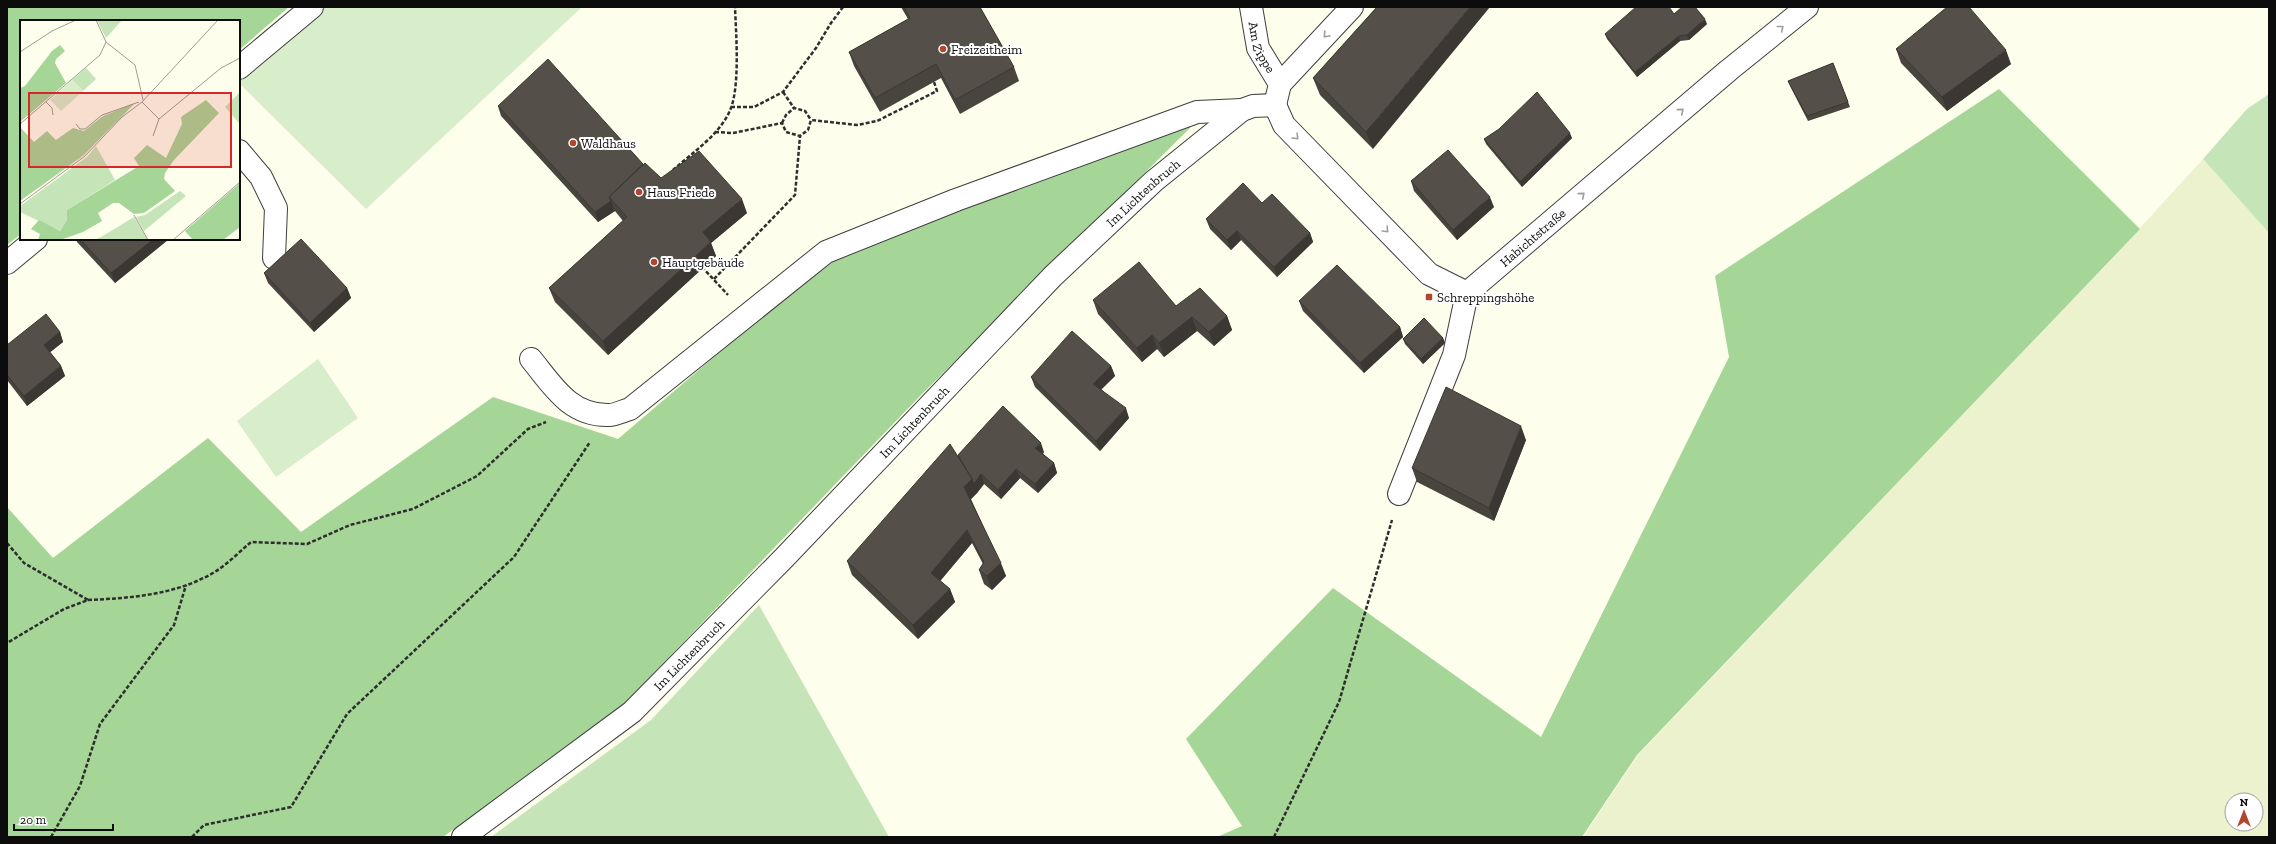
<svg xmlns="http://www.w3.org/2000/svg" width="2276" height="844" font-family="'Zilla Slab',serif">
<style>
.farmland{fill:#ecf2ce;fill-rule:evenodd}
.green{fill:#c5e5b8}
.forest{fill:#a6d598}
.pitch{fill:#d8edc9}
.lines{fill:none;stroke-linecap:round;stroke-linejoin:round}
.minor-casing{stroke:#3f3f3f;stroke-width:24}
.path{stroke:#2e2e2e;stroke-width:2.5;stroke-dasharray:4 2;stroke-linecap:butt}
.minor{stroke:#fff;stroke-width:22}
.wall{fill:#48453f}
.shaded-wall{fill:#3b3833}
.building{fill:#545049;stroke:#3b3833}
.oneway{stroke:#9e9e9e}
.poi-dot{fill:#b2462d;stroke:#fff;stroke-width:1.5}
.labels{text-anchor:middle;stroke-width:4;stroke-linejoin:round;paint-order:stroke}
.street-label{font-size:13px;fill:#0c0c0c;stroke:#fff}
.poi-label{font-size:13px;fill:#0c0c0c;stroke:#fff;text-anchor:start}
.inset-road{fill:none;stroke:#9d9d92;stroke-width:1}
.view{fill:#d62828;fill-opacity:0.15;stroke:#d62828;stroke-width:2}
.inset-edge{fill:none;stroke:#0c0c0c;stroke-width:2}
</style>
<rect width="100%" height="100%" fill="#fdfeec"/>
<path class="farmland" d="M2203,159L2269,233V837H1583L1638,755L2140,228ZM2232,800H2256V824H2232Z"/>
<g class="green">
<path d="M2269,94V233L2203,159L2247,109Z"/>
<path d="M759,605L889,837H491L651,720Z"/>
</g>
<g class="forest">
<path d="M7,7H289L239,50V21H21V234L7,245Z"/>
<path d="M1999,89L2140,229L1637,755L1582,837H1217L1242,826L1186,739L1333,588L1541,737L1729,357L1715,276Z"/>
<path d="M1197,121L922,394L626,702L443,837H7V507L53,558L208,438L301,532L493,397L618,439L770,309L832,262L899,233Z"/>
</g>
<g class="pitch">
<path d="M323,7H582L366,209L239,83V81Z"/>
<path d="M318,359L358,418L276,477L237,421Z"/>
</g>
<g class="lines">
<g class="minor-casing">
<g id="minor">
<path id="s1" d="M1251,7L1258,48L1280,84"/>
<path d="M239,68L312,7"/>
<path d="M1275,105L1284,125L1429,274L1467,293"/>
<path d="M1275,105L1280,84L1352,7"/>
<path d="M239,151L261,177L276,208L274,258"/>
<path d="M7,263L36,239"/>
<path id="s2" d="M1467,293L1729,70L1807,7"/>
<path d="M531,359C553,386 570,416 609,415C615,415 623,411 630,409L826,252L956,200L1197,112L1242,110"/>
<path d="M1399,494L1454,355L1467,293"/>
<path id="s3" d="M463,837L632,712L784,558L1053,276L1154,181L1242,110L1253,106L1275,105"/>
</g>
</g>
<g class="path">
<path d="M783,92L794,108"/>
<path d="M731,107H754L783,92L816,48L831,23L843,7"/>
<path d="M782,123L786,115L794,108L805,111L811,120"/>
<path d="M715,132L733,133L782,123L786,132L800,136L808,130L811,120L857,125L877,121L937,91L934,82"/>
<path d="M673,170C693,152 721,134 731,108C740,83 736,34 735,7"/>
<path d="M702,267L728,295"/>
<path d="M714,279L795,195L800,136"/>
<path d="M7,543L24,563L88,600L64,609L7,643"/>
<path d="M88,600C131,598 175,595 213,573C227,565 239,552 251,542L307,544L350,525L413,509L477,476L528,429L546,422"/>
<path d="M51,837L80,786L100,724L174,625L186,585"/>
<path d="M192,837L204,825L291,807L347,714L514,557L590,442"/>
<path d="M1274,837L1339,702L1392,520"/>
</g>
<use href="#minor" class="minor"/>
</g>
<g class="wall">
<path d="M901,7H980L1014,67L1019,81L960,114L941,78L880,112L854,66L849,52L908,19Z"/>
<path d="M1377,7L1373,149L1320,95L1313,78Z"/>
<path d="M1674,14L1707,24L1689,40L1680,41L1637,77L1607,39L1605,34Z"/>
<path d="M1896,49L2011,64L1947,111L1901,63Z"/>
<path d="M1833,63L1850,107L1808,121L1790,86L1788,81Z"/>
<path d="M498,106L643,164L661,178L747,213L711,243L716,256L608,355L555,302L549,288L623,221L615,211L598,222L501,116Z"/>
<path d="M1572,138L1522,187L1486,144L1484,139Z"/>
<path d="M1411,181L1494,207L1457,240L1414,191Z"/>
<path d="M1262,203L1310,233L1313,242L1277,277L1241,240L1231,250L1210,229L1206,219Z"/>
<path d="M76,239H169L115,283L77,242Z"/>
<path d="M264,273L347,288L351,298L314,332L268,283Z"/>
<path d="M1093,300L1176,306L1227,316L1232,330L1214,346L1197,331L1164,357L1157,349L1142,362L1098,314Z"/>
<path d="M1299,301L1400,327L1403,337L1364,373L1303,311Z"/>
<path d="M60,332L63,342L50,352L61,366L65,376L27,406L7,380V345Z"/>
<path d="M1443,338L1445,343L1423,364L1405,344L1403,339Z"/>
<path d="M1111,366L1115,376L1101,389L1129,418L1100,451L1035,387L1031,377Z"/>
<path d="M1526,440L1494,521L1417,482L1412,468Z"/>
<path d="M1044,452L1043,454L1054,463L1057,473L1038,493L1020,478L1001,499L984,484L977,493L971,499L1006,576L992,590L984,584L979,570L983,564L972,543L940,581L950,589L955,602L918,639L852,575L847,561L958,455Z"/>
</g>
<g class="shaded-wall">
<path d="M1470,7H1490L1373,149L1366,132Z"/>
<path d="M1705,19L1707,24L1689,40L1687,35Z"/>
<path d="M1679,36L1680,41L1637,77L1635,72Z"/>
<path d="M2006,50L2011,64L1947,111L1942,97Z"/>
<path d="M1570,133L1572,138L1522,187L1520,182Z"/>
<path d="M1490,197L1494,207L1457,240L1453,230Z"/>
<path d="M742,199L747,213L711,243L716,256L608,355L603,341L703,232Z"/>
<path d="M611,201L615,211L598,222L595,212Z"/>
<path d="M1237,231L1241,240L1231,250L1227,240Z"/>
<path d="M1310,233L1313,242L1277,277L1274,267Z"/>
<path d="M154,239H169L115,283L111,273Z"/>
<path d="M347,288L351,298L314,332L310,323Z"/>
<path d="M1227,316L1232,330L1214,346L1209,332Z"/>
<path d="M1192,317L1197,331L1164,357L1159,343Z"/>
<path d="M1400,327L1403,337L1364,373L1360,363Z"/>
<path d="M60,332L63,342L48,354L44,345Z"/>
<path d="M1152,335L1157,349L1142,362L1137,348Z"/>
<path d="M1443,338L1445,343L1423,364L1421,359Z"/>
<path d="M61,366L65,376L27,406L24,396Z"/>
<path d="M1111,366L1115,376L1097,394L1093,384Z"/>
<path d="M1126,408L1129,418L1100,451L1096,441Z"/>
<path d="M1521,426L1526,440L1494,521L1489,508Z"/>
<path d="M1041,443L1044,452L1039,457L1035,448Z"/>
<path d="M1054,463L1057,473L1038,493L1035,484Z"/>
<path d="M1016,469L1020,478L1001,499L998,490Z"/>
<path d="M981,474L984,484L977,493L970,500L964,487L972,479Z"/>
<path d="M967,530L972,543L936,586L931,573Z"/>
<path d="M1001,563L1006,576L992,590L987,576Z"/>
<path d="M950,589L955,602L918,639L913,625Z"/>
</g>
<g class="building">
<path d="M904,7H980L1014,67L955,100L936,64L875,98L849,52L910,18Z"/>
<path d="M1377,7H1470L1366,132L1313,78Z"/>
<path d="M1636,7H1669L1674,14L1682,7H1695L1705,19L1687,35L1679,36L1635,72L1605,34Z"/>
<path d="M1947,7H1969L2006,50L1942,97L1896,49Z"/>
<path d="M548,59L643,164L609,197L611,201L595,212L498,106Z"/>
<path d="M1833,63L1848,102L1807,116L1788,81Z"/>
<path d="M1537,92L1570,133L1520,182L1484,139L1499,129Z"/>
<path d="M1448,150L1490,197L1453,230L1411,181Z"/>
<path d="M699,151L742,199L703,232L711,242L603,341L549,288L627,217L609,197L645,163L661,178Z"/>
<path d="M1243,183L1262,203L1272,194L1310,233L1274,267L1237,231L1227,240L1206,219Z"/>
<path d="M80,239H154L111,273Z"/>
<path d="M301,239L347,288L310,323L264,273Z"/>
<path d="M1139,262L1176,306L1200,288L1227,316L1209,332L1192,317L1159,343L1152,335L1137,348L1093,300Z"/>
<path d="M1337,265L1400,327L1360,363L1299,301Z"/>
<path d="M46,314L60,332L44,345L61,366L24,396L7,375V345Z"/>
<path d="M1424,318L1443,338L1421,359L1403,339Z"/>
<path d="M1072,331L1111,366L1093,384L1126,408L1096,441L1031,377Z"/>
<path d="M1446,387L1521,426L1489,508L1412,468Z"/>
<path d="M1003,406L1041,443L1035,448L1054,463L1035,484L1016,469L998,490L981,474L974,484L972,479L958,455Z"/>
<path d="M950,444L972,479L964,487L1001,563L987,576L979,570L984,562L967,530L931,573L950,589L913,625L847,561Z"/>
</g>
<defs><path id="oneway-chevron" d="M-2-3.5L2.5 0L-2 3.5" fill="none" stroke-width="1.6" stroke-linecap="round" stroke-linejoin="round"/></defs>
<g class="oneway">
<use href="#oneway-chevron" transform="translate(1781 28) rotate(-39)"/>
<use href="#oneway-chevron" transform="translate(1326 35) rotate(133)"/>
<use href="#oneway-chevron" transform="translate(1681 111) rotate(-40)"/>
<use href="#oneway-chevron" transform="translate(1296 137) rotate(46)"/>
<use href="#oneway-chevron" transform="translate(1582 195) rotate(-40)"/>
<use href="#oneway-chevron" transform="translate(1386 230) rotate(46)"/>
</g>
<g class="poi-dot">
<circle cx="943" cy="49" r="4"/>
<circle cx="573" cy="143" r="4"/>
<circle cx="639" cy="192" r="4"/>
<circle cx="654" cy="262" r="4"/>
<rect x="1425" y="293" width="8" height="8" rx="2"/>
</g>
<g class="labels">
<g class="street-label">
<text dy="5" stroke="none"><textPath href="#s1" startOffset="42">Am Zippe</textPath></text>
<text dy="5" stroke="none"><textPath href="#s3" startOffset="939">Im Lichtenbruch</textPath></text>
<text dy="5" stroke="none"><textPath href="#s2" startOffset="86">Habichtstraße</textPath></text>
<text dy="5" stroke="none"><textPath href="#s3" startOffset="615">Im Lichtenbruch</textPath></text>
<text dy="5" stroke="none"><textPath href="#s3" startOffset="291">Im Lichtenbruch</textPath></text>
</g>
<g class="poi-label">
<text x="951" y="54">Freizeitheim</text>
<text x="581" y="148">Waldhaus</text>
<text x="647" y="197">Haus Friede</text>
<text x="662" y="267">Hauptgebäude</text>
<text x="1437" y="302">Schreppingshöhe</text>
</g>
</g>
<g transform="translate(20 20)">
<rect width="220" height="220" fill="#fdfeec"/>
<path d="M77,0H102L86,18ZM66,48L76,59L63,71L52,60ZM220,72V102L219,103L205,87ZM76,126L95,160L47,190V200L40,211L0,192V186L67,137ZM160,171L166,176L124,211L116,197L125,195ZM114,197L128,220H74L81,217Z" fill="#c5e5b8"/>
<path d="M40,25L45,31L36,39L35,43L46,63L0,102V68L5,66L32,31ZM186,80L199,93L154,140L145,153L144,159L155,171L124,193L114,194L99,183H93L78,193L82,201L63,212L40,220H18L20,214L11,209L19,200L40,211L47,200V190L119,146L114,138L127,125L146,138L162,104L161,97ZM115,83L64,135L0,181V107L14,122L27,111L36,120L53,108L64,111L83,96ZM220,163V207L203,220H173L165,211Z" fill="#a6d598"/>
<path d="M52,60L63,71L41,91L30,80Z" fill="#d8edc9"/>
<path class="inset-road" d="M76,0L86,22L115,45L123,80M0,32L32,11L56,0M26,82L32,88L33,95M122,82L198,0M122,82L139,99M139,99L201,48L220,38M0,104L80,35L86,22M56,104L60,109H65L82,95L119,82M133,116L139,99M0,184L65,136L102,97L122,82M114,195L128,220M153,220L220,162"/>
<path class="view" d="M9,73H211V147H9Z"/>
<rect width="220" height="220" class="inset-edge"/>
</g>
<rect width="2276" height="844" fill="none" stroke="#0c0c0c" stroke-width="16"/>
<g transform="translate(2244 812)"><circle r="19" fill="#ffffff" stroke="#9e9e9e"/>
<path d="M0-3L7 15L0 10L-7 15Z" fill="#b2462d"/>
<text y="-6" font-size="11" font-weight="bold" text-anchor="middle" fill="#0c0c0c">N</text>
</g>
<path d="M14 824v6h99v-6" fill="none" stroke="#0c0c0c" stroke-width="2"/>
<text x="20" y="824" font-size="12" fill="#0c0c0c" stroke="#ffffff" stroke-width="3" paint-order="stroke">20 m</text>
</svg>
